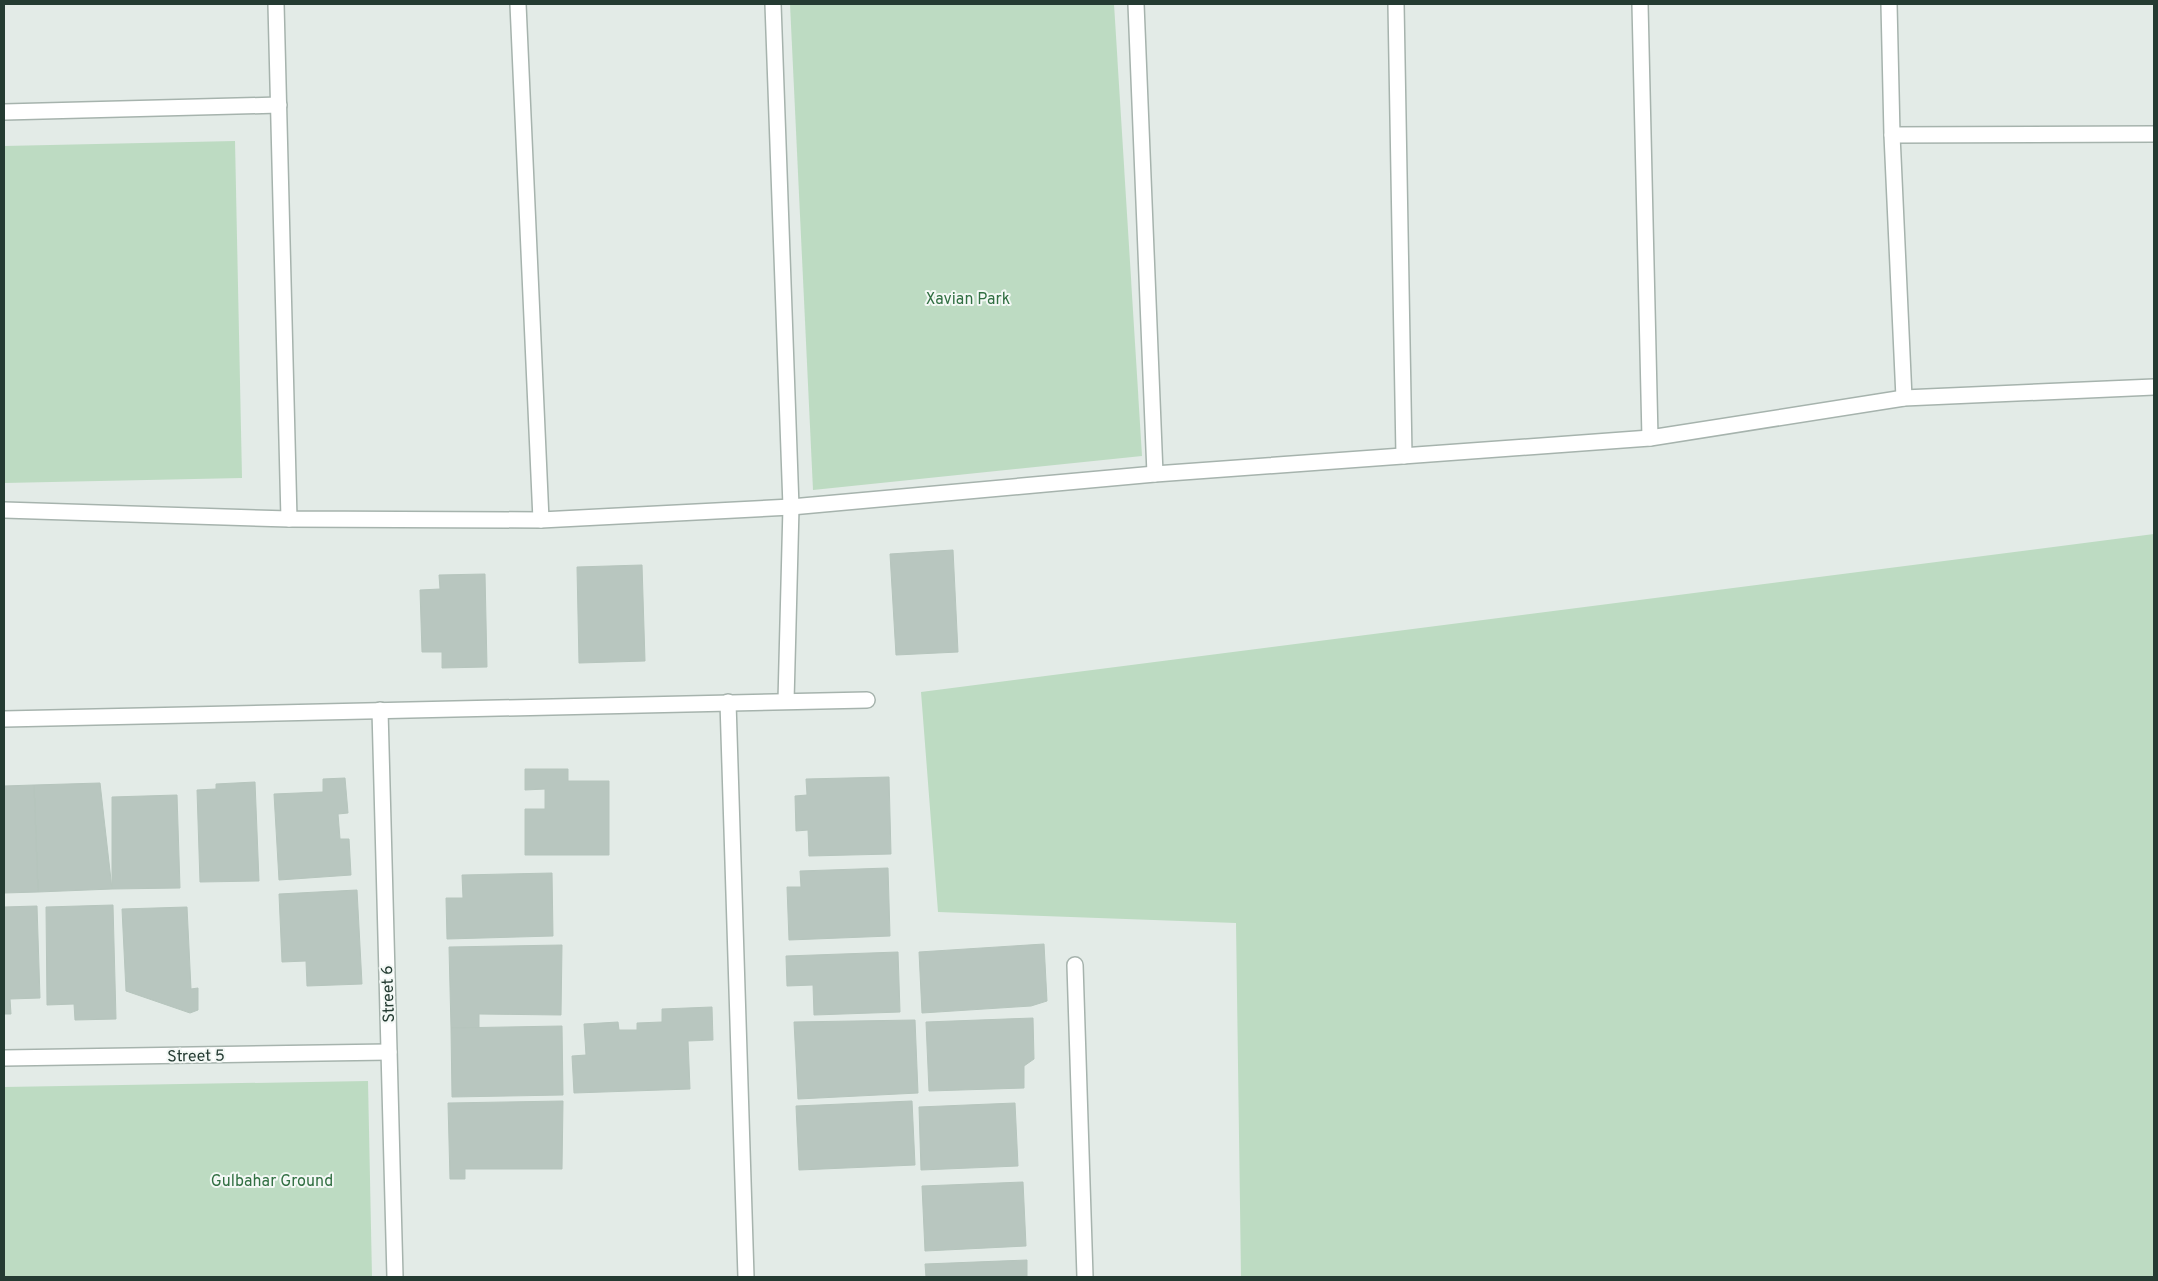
<svg xmlns="http://www.w3.org/2000/svg" width="2158" height="1281" font-family="Overpass,sans-serif">
<style>
.green{fill:#bddbc2}
.building{fill:#b8c6bf;stroke:#b6c5bd}
.lines{fill:none;stroke-linecap:round;stroke-linejoin:round}
.minor-casing{stroke:#a6b3ad;stroke-width:18}
.minor{stroke:#fff;stroke-width:15}
.labels{text-anchor:middle;stroke-width:4;stroke-linejoin:round;paint-order:stroke}
.park-label{font-size:16px;fill:#316f42;stroke:#f3f8f5}
.street-label{font-size:16px;fill:#243b32;stroke:#f3f8f5}
</style>
<rect width="100%" height="100%" fill="#e3ebe7"/>
<g class="green">
<path d="M790,4H1114L1142,456L813,490Z"/>
<path d="M235,141L242,478L4,483V146Z"/>
<path d="M2154,534V1277H1241L1236,923L938,912L921,692Z"/>
<path d="M368,1081L372,1277H4V1087Z"/>
</g>
<g class="building">
<path d="M953,550L958,652L896,655L890,554Z"/>
<path d="M642,565L645,661L579,663L577,567Z"/>
<path d="M485,574L487,667L442,668V652H422L420,590L440,589L439,575Z"/>
<path d="M525,769H568V781H609V855H525V809H545V789L525,790Z"/>
<path d="M889,777L891,854L809,856L808,830L796,831L795,796L807,795L806,779Z"/>
<path d="M345,778L348,813L338,814L340,839H349L351,875L279,880L274,794L323,792V779Z"/>
<path d="M255,782L259,881L200,882L197,790L216,789V784Z"/>
<path d="M100,783L112,889L38,892L34,785Z"/>
<path d="M34,785L38,892L4,893V786Z"/>
<path d="M177,795L180,888L112,889V797Z"/>
<path d="M888,868L890,936L789,940L787,887H801L800,871Z"/>
<path d="M552,873L553,936L447,939L446,898H463L462,875Z"/>
<path d="M357,890L362,984L307,986L306,961L282,962L279,894Z"/>
<path d="M113,905L116,1019L75,1020L74,1004L47,1005L46,907Z"/>
<path d="M37,906L40,998L10,999L11,1014H4V907Z"/>
<path d="M187,907L191,989L198,988V1010L190,1013L126,991L122,909Z"/>
<path d="M1044,944L1047,1001L1031,1006L922,1013L919,952Z"/>
<path d="M562,945L561,1015L479,1014V1028H451L449,947Z"/>
<path d="M898,952L900,1012L814,1015L813,985L787,986L786,956Z"/>
<path d="M712,1007L713,1040L688,1041L690,1089L574,1093L572,1056L586,1055L584,1024L618,1022L619,1030H637V1023L662,1022V1009Z"/>
<path d="M1033,1018L1034,1059L1024,1066V1088L929,1091L926,1022Z"/>
<path d="M915,1020L918,1093L798,1099L794,1022Z"/>
<path d="M562,1026L563,1095L452,1097L451,1028Z"/>
<path d="M563,1101L562,1169H465V1179H450L448,1103Z"/>
<path d="M912,1101L915,1165L799,1170L796,1106Z"/>
<path d="M1015,1103L1018,1166L921,1170L919,1107Z"/>
<path d="M1023,1182L1026,1246L925,1251L922,1186Z"/>
<path d="M1027,1260V1277H926L925,1264Z"/>
</g>
<g class="lines">
<g class="minor-casing">
<g id="minor">
<path d="M276,4L289,519"/>
<path d="M518,4L541,520"/>
<path d="M773,4L791,507L786,701"/>
<path d="M1136,4L1155,474"/>
<path d="M1396,4L1404,456"/>
<path d="M1640,4L1650,438"/>
<path d="M1889,4L1892,135L1904,398"/>
<path d="M4,112L279,105"/>
<path d="M1892,135L2154,134"/>
<path d="M4,510L289,519L541,520L791,507L1155,474L1650,438L1904,398L2154,387"/>
<path d="M728,702L746,1277"/>
<path d="M380,710L395,1277"/>
<path d="M4,719L867,700"/>
<path d="M1075,965L1085,1277"/>
<path d="M4,1058L389,1052"/>
</g>
</g>
<use href="#minor" class="minor"/>
</g>
<g class="labels">
<g class="park-label">
<text x="968" y="304">Xavian Park</text>
<text x="272" y="1186">Gulbahar Ground</text>
</g>
<g class="street-label">
<text transform="translate(387 994) rotate(-92)" y="6">Street 6</text>
<text transform="translate(196 1055) rotate(-1)" y="6">Street 5</text>
</g>
</g>
<rect width="2158" height="1281" fill="none" stroke="#243b32" stroke-width="10"/>
</svg>
